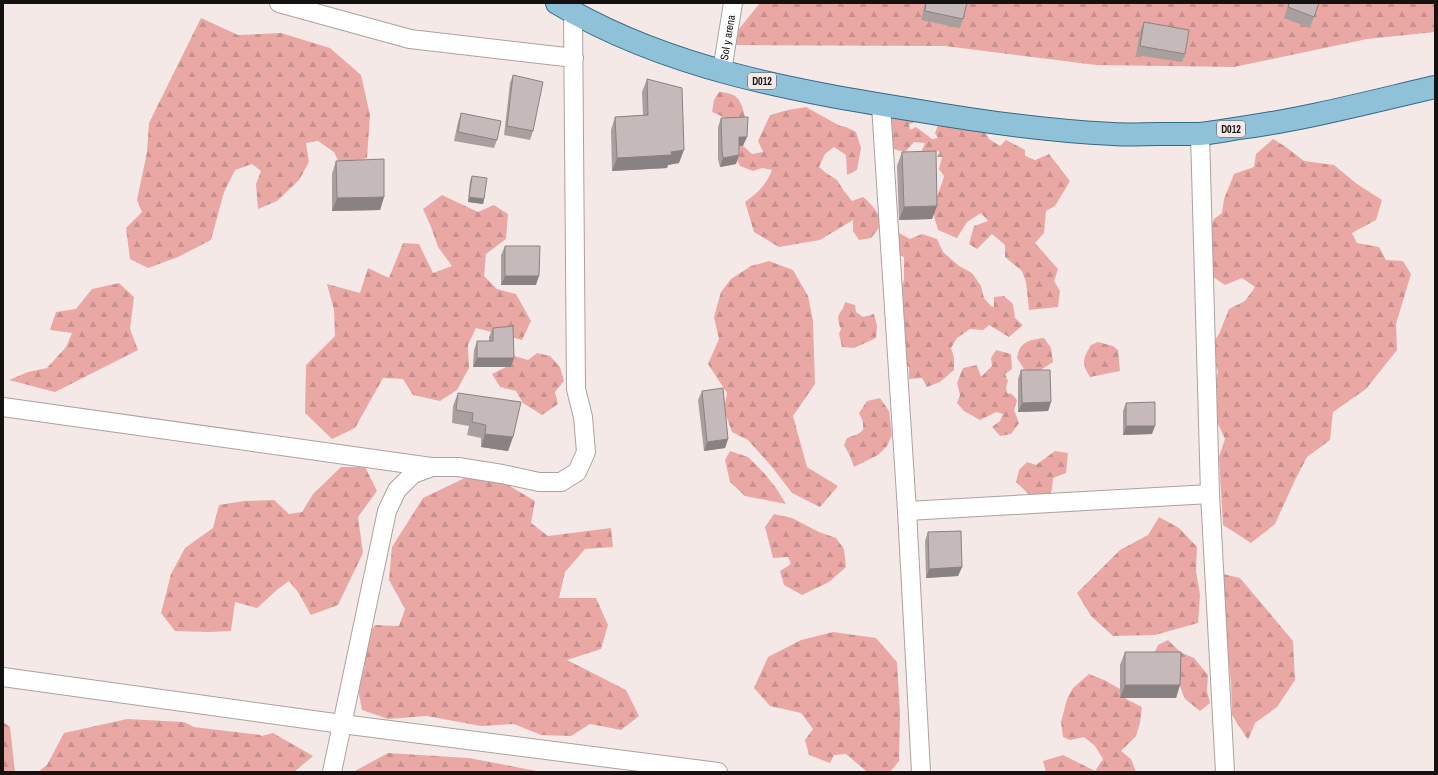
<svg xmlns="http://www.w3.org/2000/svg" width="1438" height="775" font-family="'Archivo Narrow',sans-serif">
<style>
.forest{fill:url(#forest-firs)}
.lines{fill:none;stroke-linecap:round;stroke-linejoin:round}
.street-casing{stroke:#aca1a0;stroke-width:20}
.primary-casing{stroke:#346983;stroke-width:24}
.street{stroke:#fff;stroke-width:18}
.primary{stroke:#8fc2d9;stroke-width:22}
.wall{fill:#a99f9f}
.shaded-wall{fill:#8a8282}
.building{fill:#c5b9b9;stroke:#8a8282}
.labels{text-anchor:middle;stroke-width:3.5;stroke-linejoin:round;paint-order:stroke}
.shield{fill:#f5e9e8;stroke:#585252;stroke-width:1}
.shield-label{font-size:10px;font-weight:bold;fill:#151111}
.street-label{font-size:11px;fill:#151111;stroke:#f5e9e8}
</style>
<defs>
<pattern id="forest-firs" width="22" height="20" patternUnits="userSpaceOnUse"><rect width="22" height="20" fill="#eaa8a5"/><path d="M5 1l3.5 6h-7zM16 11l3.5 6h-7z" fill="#c8908d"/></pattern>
</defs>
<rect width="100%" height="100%" fill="#f5e9e8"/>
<g class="forest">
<path d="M760,3H1435V32L1367,39L1234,67L1096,65L945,46L726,45Z"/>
<path d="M201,18L238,35L281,33L330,48L361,75L370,115L367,158L340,165L334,152L318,141L306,143L309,162L299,180L277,201L258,209L256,184L261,171L252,164L235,170L224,192L211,240L178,257L148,268L130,259L126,228L142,212L137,200L147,152L149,123Z"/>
<path d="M719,92C738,93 741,100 745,117L728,119L712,112L714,100Z"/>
<path d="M806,107L840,126L846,127L856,132L861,148L857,170L847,175L846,155L834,147L825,154L819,167L826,173L837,180L844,191L852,201L863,197C873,205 878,212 882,224L871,238L859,240L853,231V220L820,240L779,247L754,232L745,202C759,192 765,186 772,170L762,168L753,171L740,166L736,158L740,143L752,154L763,152L758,141L770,115L788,110Z"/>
<path d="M894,110L905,113L914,123L909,124L910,130L916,127L932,139L938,138L935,133L938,125L951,124L963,130L966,123L983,129L989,139L1000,146L1006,140L1025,150V156L1035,160L1049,154L1070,181L1055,206L1046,211L1044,233L1035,243L1058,269L1054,281L1060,291L1058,307L1029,310L1026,282L1022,271L1005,257V245L992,234L977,249L969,244L974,226L988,221L981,213L967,222L957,238L938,230C937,225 934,219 934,214C933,201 941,189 944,176L939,169L942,157H937L940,152L937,151L933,158L920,155L925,143L914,142L905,152L889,148L879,132Z"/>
<path d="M1273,139L1286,147L1304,161L1334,165L1357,184L1382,200L1376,220L1352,233L1357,243L1379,247L1386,260L1403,261L1411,274L1396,324L1397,350L1366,389L1333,412L1330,440L1307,457L1295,480L1275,524L1251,543L1223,525L1219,457L1225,439L1213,413V391L1218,372L1211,346L1219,334L1229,309L1245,301L1255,287L1242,278L1225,285L1210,275L1208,234L1214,219L1222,213L1224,199L1234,174L1254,167L1256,154Z"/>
<path d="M442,195L478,212L494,205L508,214L506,239L486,254L484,276L497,289L516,294L531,321L522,340L476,328L468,345L469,368L457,390L440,401L413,395L403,379L383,378L355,428L332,439L305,413L306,365L335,336L334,310L327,284L360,293L368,268L389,278L403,243L419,244L433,273L452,266L438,247L431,227L423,209Z"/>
<path d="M899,233L910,239L922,234L937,239L943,252L959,266L972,273L981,286L984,298L991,306L994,307V297L1004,296L1013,304L1015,318L1023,325L1009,337L989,325L983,330L970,329L957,338L951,348L954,358V370L940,382L927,387L922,378L909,379V367L903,365L898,296L904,280V257L898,255L894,247Z"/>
<path d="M769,261L793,270L808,296L813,321L815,384L793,416L807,467L838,486L820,507L792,493L772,467L748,440L732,432L724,410L727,393L708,364L719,339L714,317L721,292L731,279L751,266Z"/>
<path d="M119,283L134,297L130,329L138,350L55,392L9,380L28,372L47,368L66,347L72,333L50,330L56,312L76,309L92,289Z"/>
<path d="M845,302L855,305L856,312L863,317L874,314L877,326L876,338L854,348L842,347L839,334L841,329C834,311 842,316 845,302Z"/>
<path d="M1044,338L1051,348L1053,362L1036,373L1024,369L1017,358C1020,341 1029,340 1044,338Z"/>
<path d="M1098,342L1113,346L1118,350L1120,371L1090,377C1081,362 1083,359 1091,345Z"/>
<path d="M996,350L1011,354L1012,369L1005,374L1008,381L1006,387L1007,393L1012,394L1017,400L1014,410L1019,423L1011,434L1000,436L992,427L1000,421L1003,414L996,412L980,420L964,411L957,403L960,395L957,383L963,368L977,365L981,377L992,366L991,358Z"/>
<path d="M537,353L550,356L560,367L564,381L555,392L558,404L542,415L523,403L516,391L500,387L492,374L512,364L511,355L528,360Z"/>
<path d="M880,398L889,411L892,435L887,446L878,455L854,467L850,456L844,445L847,438L858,434L863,430V422L859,413L867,401Z"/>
<path d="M730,451L748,457L764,473L776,488L786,504L745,496L730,482L725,460Z"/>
<path d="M1055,451L1068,453L1066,473L1053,478L1052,490L1045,501H1036L1016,482L1019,470L1027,462L1036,465Z"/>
<path d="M341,467H365L377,491L358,517L363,553L338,605L311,615L298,592L289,581L278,589L257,608L235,602L231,631L209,632L175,631L161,613L171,574L185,548L213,528L219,505L244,501L274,500L289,514L302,512L313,494Z"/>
<path d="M467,477L501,481L535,501L531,523L548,536L611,528L613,547L585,549L565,572L559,598H596L608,625L601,649L567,660L626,690L639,716L621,730L590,724L571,736L541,735L514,724L481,726L427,716L388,719L362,710L356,678L365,667L357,655L375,625L399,626L405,609L389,580L392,547L423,498Z"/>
<path d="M774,514L792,518L819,532L836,538L844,549L846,567L829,582L802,595L784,585L780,571L791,564L788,557L773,558L765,527Z"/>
<path d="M1159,517L1179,528L1197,547L1196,571L1200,595L1198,623L1155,635L1113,636L1091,616L1077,593L1120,550L1148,535Z"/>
<path d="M1223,574L1240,578L1293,641L1295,680L1277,707L1255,723L1248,740L1232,715L1231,683L1227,647Z"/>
<path d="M833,632L876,638L897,662L900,713L899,761L890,772L866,771L846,754L834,755L830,763L809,755L805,740L813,729L801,713L770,706L754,688L768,657L801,640Z"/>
<path d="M1168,640L1180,652L1194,658L1208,675L1207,691L1210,703L1200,711L1185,699L1178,681L1152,658L1158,645Z"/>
<path d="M1089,674L1104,680L1122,690L1126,699L1142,707L1140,723L1136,736L1121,751L1131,759L1136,772H1046L1043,761L1063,755L1095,771L1103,759L1095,746L1084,737L1070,740L1063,737L1061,722L1067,699L1073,688Z"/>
<path d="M127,719L184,722L194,727L260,735L262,736L273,733L313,756L294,772H38L47,765L64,733Z"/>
<path d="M3,722L10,727L15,772H3Z"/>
<path d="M388,753L469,758L542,772H353Z"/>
</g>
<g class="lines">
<g class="street-casing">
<g id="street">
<path d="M279,3L410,39L574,58"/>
<path id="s1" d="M722,71L733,3"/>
<path d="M881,105L907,511L921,772"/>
<path d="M1200,134L1210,494L1225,772"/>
<path d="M3,407L431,467"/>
<path d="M907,511L1210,494"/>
<path d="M3,677L342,724L718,772"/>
<path d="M332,772L387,511L397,490L413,474L432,467H458L502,474L539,482H561L577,472L586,452L583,417L576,389L573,13"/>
</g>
</g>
<g class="primary-casing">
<path id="primary" d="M557,3C667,69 795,91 920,111C984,122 1048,131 1113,134C1128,135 1144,134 1159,134C1172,134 1186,134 1199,134C1213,133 1227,130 1240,128C1306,119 1370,102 1435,87"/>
</g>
<use href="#street" class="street"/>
<use href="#primary" class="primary"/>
</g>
<g class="wall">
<path d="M925,3H967L963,19L960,28L921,20Z"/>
<path d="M1289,3H1319L1310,28L1284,18Z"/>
<path d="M1144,22L1185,54L1182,62L1136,55L1140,31Z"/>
<path d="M513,75L533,131L530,140L504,135L510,83Z"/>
<path d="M647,79L679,163L668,165L667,168L612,171L611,130L615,117L643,115L642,92Z"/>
<path d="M461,113L497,140L494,148L454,141L458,122Z"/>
<path d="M721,118L743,146H739L736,164L720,167L718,159V127Z"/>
<path d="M902,152L937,206L932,219L899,220L897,166Z"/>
<path d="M336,161L384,197L380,210L332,211V174Z"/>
<path d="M472,176L484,199L483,204L468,202L470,181Z"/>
<path d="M505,246L536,285H501V255Z"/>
<path d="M493,328L511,367H473L474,350L477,341H489V337Z"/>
<path d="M1021,370L1051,402L1048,411L1018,412V379Z"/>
<path d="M702,391L728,439L725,448L704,451L698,400Z"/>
<path d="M458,393L513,437L508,451L481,447V438L467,435L469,426L452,423L453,406Z"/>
<path d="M1126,403L1152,434L1123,435V411Z"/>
<path d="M928,532L962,567L958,576L926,578L925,541Z"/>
<path d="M1125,652L1180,685L1176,698H1120V665Z"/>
</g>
<g class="shaded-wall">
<path d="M739,137H747L743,146H736Z"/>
<path d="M684,150L679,163L668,165L667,168L612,171L617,158Z"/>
<path d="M739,155L736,164L720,167L723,158Z"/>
<path d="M384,197L380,210L332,211L337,198Z"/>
<path d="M469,197L484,199L483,204L468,202Z"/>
<path d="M937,206L932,219L899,220L904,207Z"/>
<path d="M505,276H539L536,285H501Z"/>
<path d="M477,358H514L511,367H473Z"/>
<path d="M1051,402L1048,411L1018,412L1022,403Z"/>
<path d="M1126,426H1155L1152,434L1123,435Z"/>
<path d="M485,434L513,437L508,451L481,447Z"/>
<path d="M728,439L725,448L704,451L707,442Z"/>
<path d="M962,567L958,576L926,578L929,569Z"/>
<path d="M1125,685H1180L1176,698H1120Z"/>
</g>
<g class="building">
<path d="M926,3H967L963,19L925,11Z"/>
<path d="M1289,3H1319L1314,17L1288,7Z"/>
<path d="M1144,22L1189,30L1185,54L1140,46Z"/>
<path d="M513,75L543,82L533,131L507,126Z"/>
<path d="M647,79L682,88L684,150L671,152L672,155L617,158L615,117L648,115Z"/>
<path d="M461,113L501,121L497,140L458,132Z"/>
<path d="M748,117L747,137H739V155L723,158L722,150L721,118Z"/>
<path d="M936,151L937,206L904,207L902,152Z"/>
<path d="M384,159V197L337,198L336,161Z"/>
<path d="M472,176L487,178L484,199L469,197Z"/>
<path d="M505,246H540L539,276H505Z"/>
<path d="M513,326L514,358H477V341H493V328Z"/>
<path d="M1021,370H1050L1051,402L1022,403Z"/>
<path d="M723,388L728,439L707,442L702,391Z"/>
<path d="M458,393L521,402L513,437L485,434L486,425L472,422L473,413L456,410Z"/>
<path d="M1155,402V426H1126V403Z"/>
<path d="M961,531L962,567L929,569L928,532Z"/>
<path d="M1125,652H1181L1180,685H1125Z"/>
</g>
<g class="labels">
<g class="shield">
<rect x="748" y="73" width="28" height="16" rx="3"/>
<rect x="1217" y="121" width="28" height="16" rx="3"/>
</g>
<g class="shield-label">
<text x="762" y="85">D012</text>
<text x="1231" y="133">D012</text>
</g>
<g class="street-label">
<text dy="4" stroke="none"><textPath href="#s1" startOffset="34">Sol y arena</textPath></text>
</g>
</g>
<rect width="1438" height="775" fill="none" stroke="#151111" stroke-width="8"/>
</svg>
